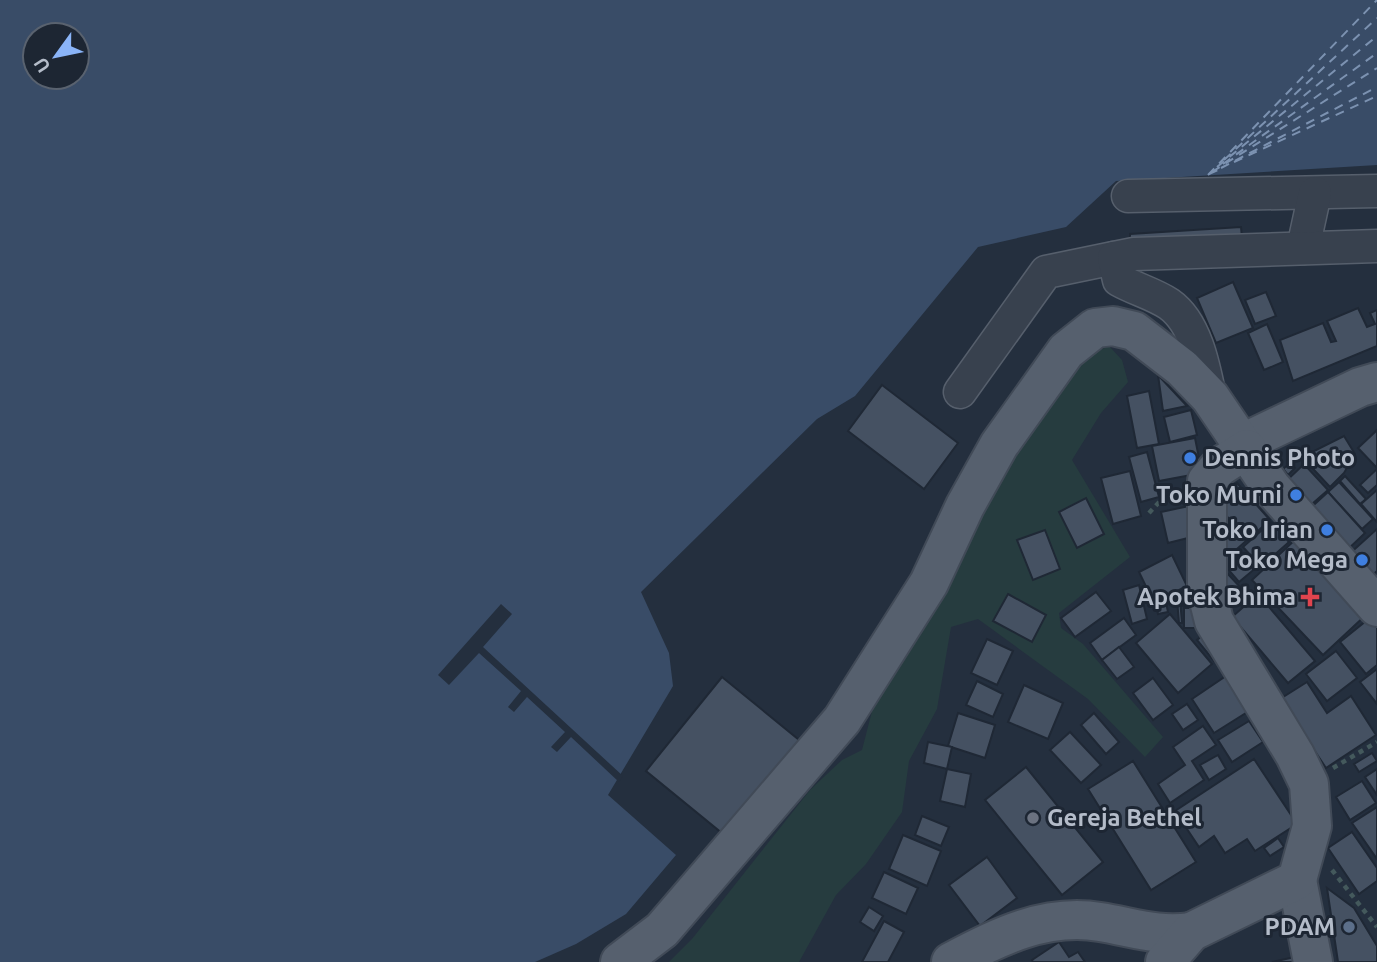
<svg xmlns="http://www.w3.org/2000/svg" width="1377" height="962" font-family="Ubuntu,sans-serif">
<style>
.green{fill:#263c3f}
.water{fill:#394c67;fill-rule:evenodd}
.pier{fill:#242f3e}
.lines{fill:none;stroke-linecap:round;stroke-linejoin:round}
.ferry{stroke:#7c92b1;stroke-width:2;stroke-dasharray:9 7;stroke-linecap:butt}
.building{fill:#455162;stroke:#1f2835;stroke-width:2}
.minor-casing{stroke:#565f6c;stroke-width:35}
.major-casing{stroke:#414a57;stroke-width:42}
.path{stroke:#44595c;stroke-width:4.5;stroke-dasharray:5 5;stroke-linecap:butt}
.minor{stroke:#38414e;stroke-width:32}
.major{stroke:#56606e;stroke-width:38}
.shop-dot{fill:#3f7fe0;stroke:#1d2633;stroke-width:2.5}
.health-dot{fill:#e0444e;stroke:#1d2633;stroke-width:2.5}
.worship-dot{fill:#6b7280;stroke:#1d2633;stroke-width:2.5}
.service-dot{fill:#5c6f8a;stroke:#1d2633;stroke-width:2.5}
.labels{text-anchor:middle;stroke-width:6;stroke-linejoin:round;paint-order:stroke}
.poi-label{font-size:24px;font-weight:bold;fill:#b4bcc9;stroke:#1d2633;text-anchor:end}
</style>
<rect width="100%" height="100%" fill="#242f3e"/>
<path class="green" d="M1109,346L1122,360L1128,382L1101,413L1072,460L1130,557L1059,613L1061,628L1083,644L1163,737L1145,757L1088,699L978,619L951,627L937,709L909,761L902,812L866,864L836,895L799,962H669L692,939L810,790L842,760L862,750L879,684L963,521L1084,357Z"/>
<path class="water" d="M0,0H1377V165L1116,181L1066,227L978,247L855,396L817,419L641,592L669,653L673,686L608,795L676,855L626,914L576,944L535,962H0ZM35,35H77V77H35Z"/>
<path class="pier" d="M501,604L512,614L483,647L623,776L619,782L571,737L557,752L551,747L565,732L527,697L514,712L508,707L521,691L479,653L449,685L438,675Z"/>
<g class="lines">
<g class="ferry">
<path d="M1224,160L1377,18"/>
<path d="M1234,162L1377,96"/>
<path d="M1223,164L1377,53"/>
<path d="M1217,167L1377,36"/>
<path d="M1221,168L1377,87"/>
<path d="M1212,172L1377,68"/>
<path d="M1209,174L1223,168"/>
<path d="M1208,175L1377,0"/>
</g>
</g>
<g class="building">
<path d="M1241,227L1242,238L1130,246V234Z"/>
<path d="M1233,282L1253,328L1216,343L1197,298Z"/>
<path d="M1266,292L1276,316L1255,324L1245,300Z"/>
<path d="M1358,308L1367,327L1375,324L1370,313L1377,310V346L1293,381L1280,340L1323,323L1331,342L1336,341L1327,321Z"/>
<path d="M1267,324L1283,362L1264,370L1248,333Z"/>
<path d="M1158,375L1187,406L1163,411Z"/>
<path d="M882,385L958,443L924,489L848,431Z"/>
<path d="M1149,391L1159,444L1137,448L1127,396Z"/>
<path d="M1191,410L1197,435L1170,442L1164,417Z"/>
<path d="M1377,430V468L1358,448Z"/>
<path d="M1344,436L1355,454L1344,473L1330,487L1302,457Z"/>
<path d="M1195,438L1202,473L1159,481L1152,446Z"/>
<path d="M1147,452L1159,497L1141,502L1129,457Z"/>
<path d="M1290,463L1295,468L1288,475L1283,469Z"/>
<path d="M1304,464L1328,490L1304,511L1281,486Z"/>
<path d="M1377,469V485L1368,493L1360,485Z"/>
<path d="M1130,471L1141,516L1113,524L1101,478Z"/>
<path d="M1345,476L1366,499L1360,504L1340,481Z"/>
<path d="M1339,482L1373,519L1362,529L1328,492Z"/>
<path d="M1237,483L1270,520L1248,540L1215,503Z"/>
<path d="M1377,490V522L1361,504Z"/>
<path d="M1328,492L1365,533L1343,554L1305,513Z"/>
<path d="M1086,498L1104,534L1077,548L1059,512Z"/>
<path d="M1189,506L1196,536L1168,543L1161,512Z"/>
<path d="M1271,522L1289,542L1261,567L1243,547Z"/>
<path d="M1232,525L1246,541L1229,556L1214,540Z"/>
<path d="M1377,529V571L1367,580L1346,557Z"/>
<path d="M1045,530L1060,569L1033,580L1017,540Z"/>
<path d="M1297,538L1368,613L1323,655L1252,580Z"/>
<path d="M1244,553L1257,567L1239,582L1227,568Z"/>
<path d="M1172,555L1187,586L1154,603L1139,572Z"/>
<path d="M1227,573L1241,588L1231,598L1216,582Z"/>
<path d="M1139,585L1147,619L1132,624L1123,590Z"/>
<path d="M1096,592L1111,611L1075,637L1061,618Z"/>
<path d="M1008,594L1046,615L1032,642L993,621Z"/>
<path d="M1182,594H1194L1195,605L1182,606Z"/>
<path d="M1258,594L1315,661L1288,683L1232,617Z"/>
<path d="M1177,599H1180L1182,623H1179Z"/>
<path d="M1166,602L1168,612L1158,614L1156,605Z"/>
<rect x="1184" y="608" width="13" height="20"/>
<path d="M1170,614L1212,664L1178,693L1136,643Z"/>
<path d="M1371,617L1377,625V665L1366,674L1340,642Z"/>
<path d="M1124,618L1136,635L1102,660L1090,643Z"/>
<path d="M1203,635L1220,657L1214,661L1197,640Z"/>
<path d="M987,639L1013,651L997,685L971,673Z"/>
<path d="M1119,647L1134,667L1117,679L1102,660Z"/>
<path d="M1336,651L1357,678L1327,701L1306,674Z"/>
<path d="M1377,669V704L1360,682Z"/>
<path d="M1226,676L1249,711L1214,733L1192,699Z"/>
<path d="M722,677L804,744L728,838L646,771Z"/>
<path d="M1153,678L1173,705L1153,720L1133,693Z"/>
<path d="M977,681L1003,694L993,717L966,705Z"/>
<path d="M1307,682L1327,713L1351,696L1376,735L1326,768L1280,699Z"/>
<path d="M1024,685L1063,703L1048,739L1008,722Z"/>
<path d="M1187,704L1198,720L1183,730L1172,714Z"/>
<path d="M958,713L995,725L985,758L948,746Z"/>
<path d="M1094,713L1119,742L1106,754L1081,725Z"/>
<path d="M1249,721L1263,742L1232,762L1218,740Z"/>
<path d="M1203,726L1216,745L1192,761L1204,780L1170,803L1158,784L1185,765L1173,747Z"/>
<path d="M1070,732L1101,765L1081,783L1050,750Z"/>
<path d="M928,742L952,747L947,769L924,763Z"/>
<path d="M1372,753L1377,761L1359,772L1354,764Z"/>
<path d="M1218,755L1226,769L1209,780L1200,765Z"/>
<path d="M1254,759L1297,824L1255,851L1247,839L1225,853L1214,836L1199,847L1175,811Z"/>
<path d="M1133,761L1196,862L1151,890L1088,789Z"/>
<path d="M1026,767L1103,862L1062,895L985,800Z"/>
<path d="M947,769L971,774L965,807L940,801Z"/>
<path d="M1377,769V795L1365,777Z"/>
<path d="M1362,781L1376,803L1350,820L1336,797Z"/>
<path d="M1377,807V859L1352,823Z"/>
<path d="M922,816L949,827L941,846L915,835Z"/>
<path d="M1352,832L1377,868V881L1359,894L1328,848Z"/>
<path d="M903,835L941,851L927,886L889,869Z"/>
<path d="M1278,838L1284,847L1270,856L1264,848Z"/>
<path d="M987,857L1017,898L980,926L949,885Z"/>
<path d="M884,872L918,888L906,914L872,898Z"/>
<path d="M1327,888L1354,908L1377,946V962H1338Z"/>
<path d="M869,907L883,916L874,931L860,922Z"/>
<path d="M884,921L904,932L888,962H862Z"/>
<path d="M1059,942L1069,957L1078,952L1085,962H1033L1032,960Z"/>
<path d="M1295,957L1296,962H1272Z"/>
</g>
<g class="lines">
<g class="minor-casing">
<g id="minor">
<path d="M1128,196L1377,191"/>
<path d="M1303,248L1315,193"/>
<path d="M960,392L1046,272L1114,258"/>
<path d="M1210,397C1204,367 1196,323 1169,304C1154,294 1135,289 1119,280L1114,258L1134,254L1377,246"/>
</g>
</g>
<g class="major-casing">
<g id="major">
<path d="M1243,443L1360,387L1377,382"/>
<path d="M1297,880L1313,962"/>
<path d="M620,962L662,930L842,720L929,583L965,506L999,445L1066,351L1095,328L1113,326L1134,331L1182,368L1210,397L1271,487L1377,607"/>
<path d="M951,962C997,937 1046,913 1100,922C1132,927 1158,937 1191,932"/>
<path d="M1165,962L1191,932L1297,880L1312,826L1309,784L1295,755L1214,621L1207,593V481L1219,467L1247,449"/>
</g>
</g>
<g class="path">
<path d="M1149,513L1162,499L1179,491"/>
<path d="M1333,768L1377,742"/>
<path d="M1332,870L1377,927"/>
</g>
<use href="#minor" class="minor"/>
<use href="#major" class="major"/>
</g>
<g class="shop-dot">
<circle cx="1190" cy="458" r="7"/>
<circle cx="1296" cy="495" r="7"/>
<circle cx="1327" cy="530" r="7"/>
<circle cx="1362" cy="560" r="7"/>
</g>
<path class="health-dot" d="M1306.5 586.5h7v7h7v7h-7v7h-7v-7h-7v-7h7z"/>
<circle class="worship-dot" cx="1033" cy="818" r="7"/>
<circle class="service-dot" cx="1349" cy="927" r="7"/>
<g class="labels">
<g class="poi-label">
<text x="1204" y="466" text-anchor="start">Dennis Photo</text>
<text x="1282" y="503">Toko Murni</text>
<text x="1313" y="538">Toko Irian</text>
<text x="1348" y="568">Toko Mega</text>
<text x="1296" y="605">Apotek Bhima</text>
<text x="1047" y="826" text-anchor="start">Gereja Bethel</text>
<text x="1335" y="935">PDAM</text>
</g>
</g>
<g transform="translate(56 56) rotate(237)"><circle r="33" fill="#1d2633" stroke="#59626f" stroke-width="2"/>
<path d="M0-5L12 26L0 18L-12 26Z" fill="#8ab4f8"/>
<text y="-10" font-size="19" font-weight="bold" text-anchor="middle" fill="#b4bcc9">U</text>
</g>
</svg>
